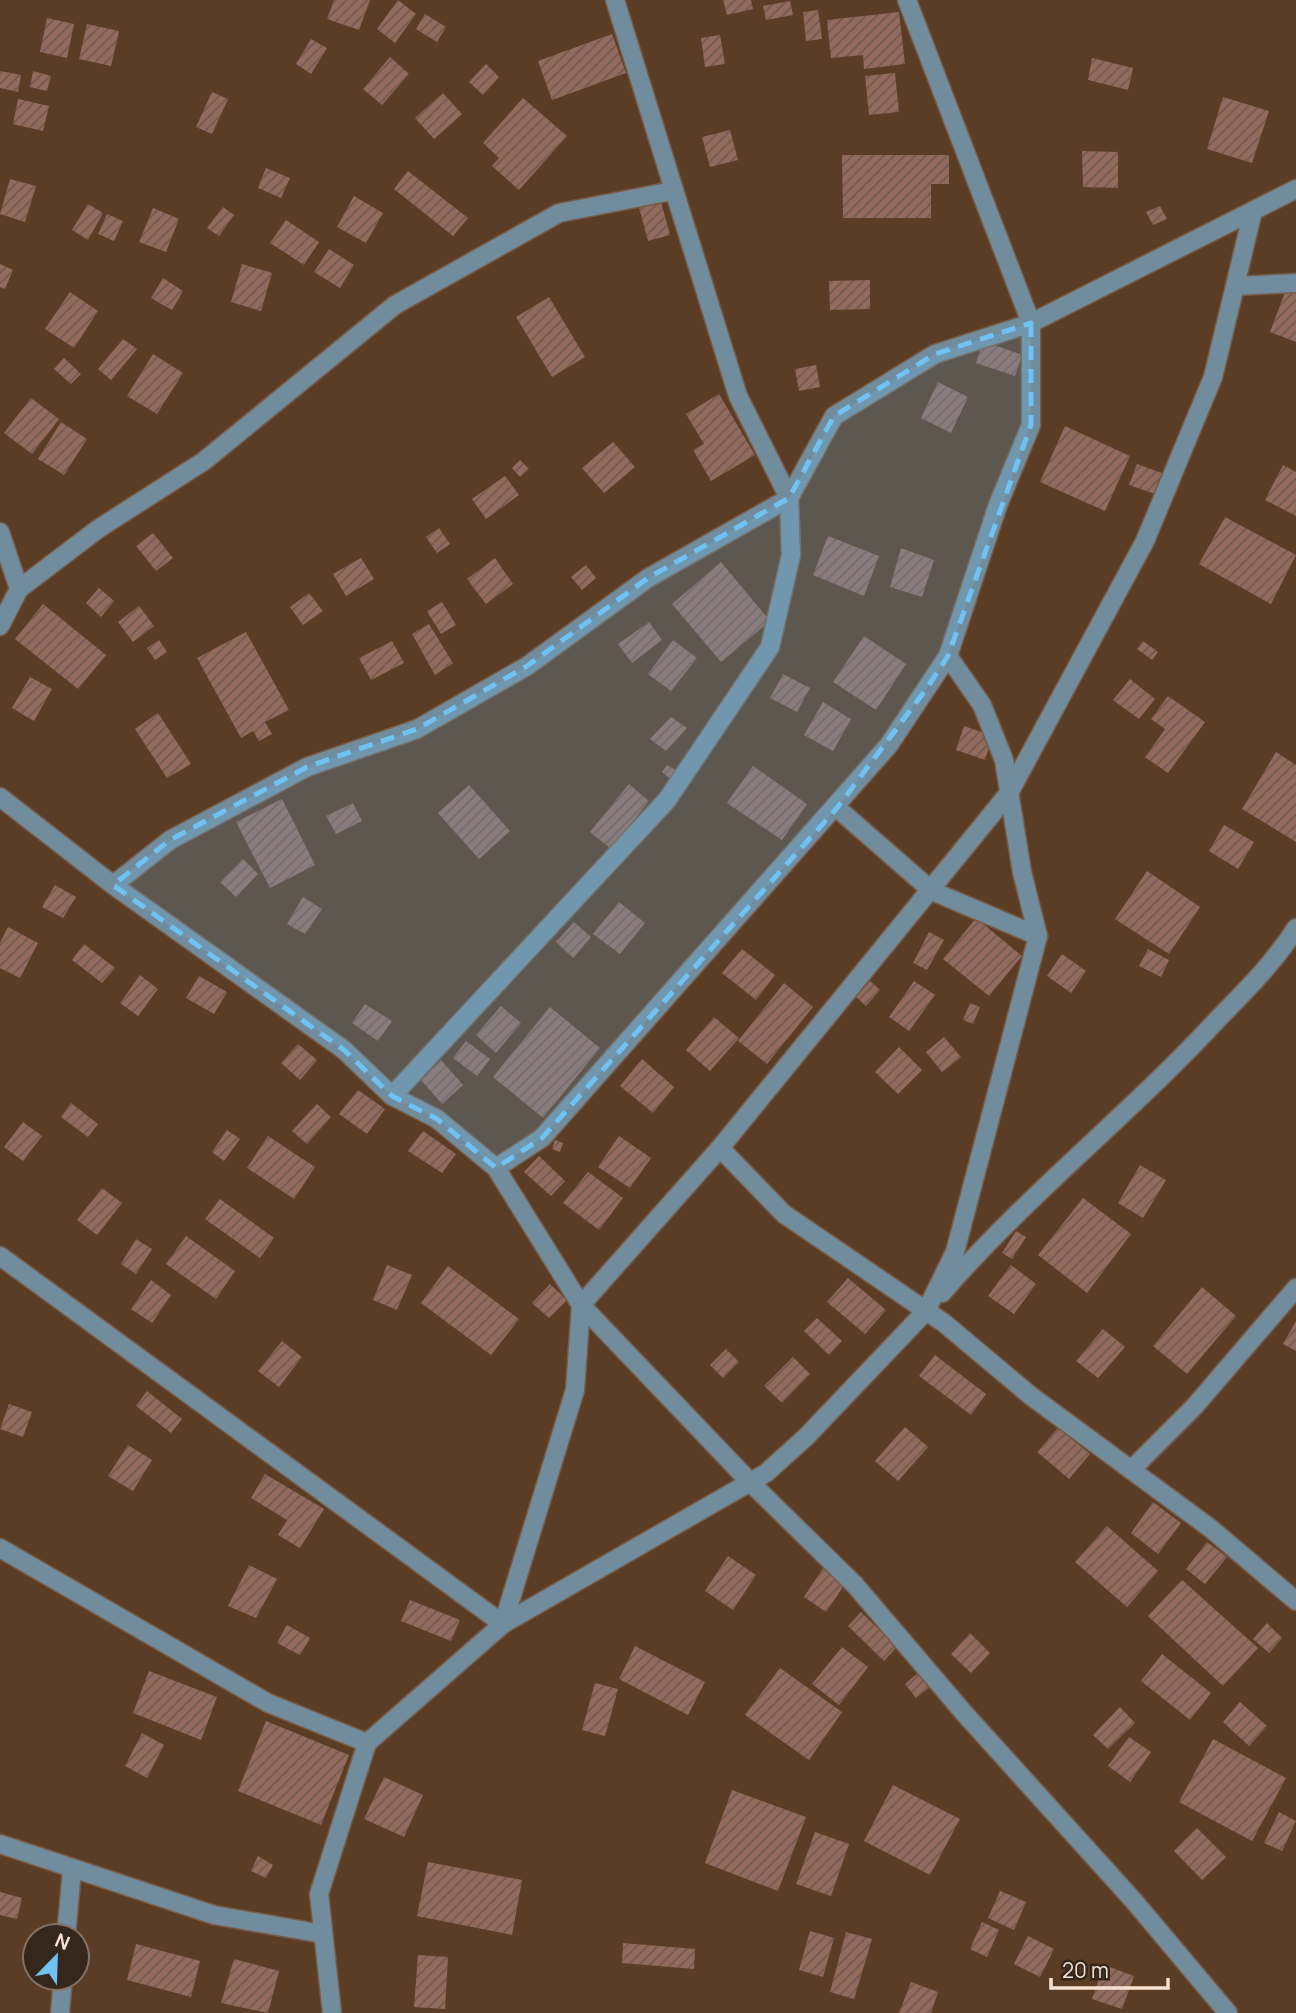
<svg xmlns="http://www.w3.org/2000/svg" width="1296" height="2013" font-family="Manrope,sans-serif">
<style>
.building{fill:url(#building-hatch)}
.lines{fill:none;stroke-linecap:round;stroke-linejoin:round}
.minor-casing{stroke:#775b46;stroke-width:21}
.minor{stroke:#718c9d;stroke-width:18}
.marked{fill:#6fc2f4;fill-opacity:0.2;stroke:#6fc2f4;stroke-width:5;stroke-dasharray:14 9;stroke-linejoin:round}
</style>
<defs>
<pattern id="building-hatch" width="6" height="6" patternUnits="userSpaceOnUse" patternTransform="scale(1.75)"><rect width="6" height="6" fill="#926a5e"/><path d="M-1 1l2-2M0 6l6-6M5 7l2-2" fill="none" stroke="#725950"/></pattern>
</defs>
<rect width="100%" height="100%" fill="#5b3d26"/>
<g class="building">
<path d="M334,0H370L359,30L327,19Z"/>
<path d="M398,0L416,14L395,43L377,29Z"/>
<path d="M723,0H751L753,9L727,15Z"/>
<path d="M790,1L793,15L766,20L763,6Z"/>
<path d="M818,10L822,39L806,41L803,12Z"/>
<path d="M899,12L905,64L864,69L863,55L831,58L827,20Z"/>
<path d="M425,14L446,27L437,42L416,29Z"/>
<path d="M47,18L74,24L67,58L40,52Z"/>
<path d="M87,24L119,31L111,66L79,59Z"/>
<path d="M612,34L626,73L552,100L538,61Z"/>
<path d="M720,35L725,64L705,67L701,38Z"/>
<path d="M311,39L327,48L311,74L296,64Z"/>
<path d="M390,57L409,74L382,105L363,89Z"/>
<path d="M1092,58L1133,68L1128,90L1088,80Z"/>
<path d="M486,64L499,77L483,95L469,82Z"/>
<path d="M0,71L21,75L18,92L0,88Z"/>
<path d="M33,71L51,76L47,91L30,87Z"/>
<path d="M895,73L899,112L869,115L865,76Z"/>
<path d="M212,92L228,99L212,134L196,127Z"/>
<path d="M443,93L462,114L434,139L415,118Z"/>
<path d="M1223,97L1269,111L1252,163L1207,149Z"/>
<path d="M523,98L567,136L519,190L492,166L499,158L483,143Z"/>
<path d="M18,99L49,106L43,131L13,124Z"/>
<path d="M730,130L738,160L710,167L702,137Z"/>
<path d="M1082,151L1118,152V188L1083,187Z"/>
<path d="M842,155H949V184H931V218H843Z"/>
<path d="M266,168L290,178L281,198L258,188Z"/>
<path d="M408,171L468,218L453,236L394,189Z"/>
<path d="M10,179L36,186L25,222L0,214Z"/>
<path d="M354,196L383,213L366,243L337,227Z"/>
<path d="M660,198L670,235L648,241L638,204Z"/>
<path d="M88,204L103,213L88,240L72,230Z"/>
<path d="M1160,206L1167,219L1153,225L1146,212Z"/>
<path d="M223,207L234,215L219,236L207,228Z"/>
<path d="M153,208L179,219L166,252L139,242Z"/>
<path d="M107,214L123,221L114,241L98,234Z"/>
<path d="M286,220L319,242L304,265L270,243Z"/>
<path d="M329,249L354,265L340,288L314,272Z"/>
<path d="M0,264L13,270L5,289L0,287Z"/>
<path d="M242,264L272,273L261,311L231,302Z"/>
<path d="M163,278L183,291L172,310L151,298Z"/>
<path d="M870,280V309L830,310L829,281Z"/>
<path d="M1287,287L1296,291V342L1270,332Z"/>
<path d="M70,292L98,311L74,348L45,329Z"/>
<path d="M549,297L585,357L552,377L516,317Z"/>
<path d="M123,339L137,349L111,380L98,369Z"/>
<path d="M983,341L1022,355L1015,376L976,363Z"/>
<path d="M153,354L183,373L157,414L127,396Z"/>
<path d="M64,358L81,374L71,384L54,369Z"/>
<path d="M816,365L820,387L799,391L795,369Z"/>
<path d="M938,382L968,397L951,433L921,418Z"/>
<path d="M719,394L755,455L711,481L693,450L704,444L686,414Z"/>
<path d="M31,398L59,419L32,454L4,433Z"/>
<path d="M61,422L87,439L64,475L38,459Z"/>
<path d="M1065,426L1130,456L1105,511L1040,482Z"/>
<path d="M613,442L635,467L604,493L582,468Z"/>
<path d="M520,460L529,469L520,477L512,468Z"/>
<path d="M1137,464L1162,473L1155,494L1129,485Z"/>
<path d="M1283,465L1296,472V516L1265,500Z"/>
<path d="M505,476L519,495L486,519L472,499Z"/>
<path d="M1225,517L1296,555L1271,604L1199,564Z"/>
<path d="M439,528L450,544L437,553L426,537Z"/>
<path d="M153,533L173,558L156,571L136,546Z"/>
<path d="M828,536L879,556L864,596L813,575Z"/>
<path d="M901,548L934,560L922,597L890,587Z"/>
<path d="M361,558L374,579L346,596L333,574Z"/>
<path d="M495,558L513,584L486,604L467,579Z"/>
<path d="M721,562L770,621L721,662L672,604Z"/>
<path d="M586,565L596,578L582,590L571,577Z"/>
<path d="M99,588L114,601L101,617L86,603Z"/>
<path d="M309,593L323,611L303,625L290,607Z"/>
<path d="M442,602L456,625L441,634L427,611Z"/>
<path d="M43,604L106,655L78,689L15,639Z"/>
<path d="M139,606L154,626L133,642L118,622Z"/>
<path d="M649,622L662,640L632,663L618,644Z"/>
<path d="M429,624L453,663L435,675L412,634Z"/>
<path d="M246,632L289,710L265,722L272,734L259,741L253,731L241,738L197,658Z"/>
<path d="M864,636L906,664L876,710L833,682Z"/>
<path d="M159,640L167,652L155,660L147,648Z"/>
<path d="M673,640L697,658L671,691L648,674Z"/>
<path d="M392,641L404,663L371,680L359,658Z"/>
<path d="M1143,641L1158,652L1152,660L1137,649Z"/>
<path d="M783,674L810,688L797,712L770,698Z"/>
<path d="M30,677L52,689L34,721L12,708Z"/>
<path d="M1130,679L1155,699L1139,719L1113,700Z"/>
<path d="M1168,696L1205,722L1168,773L1145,757L1165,729L1151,719Z"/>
<path d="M823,702L851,719L833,751L804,735Z"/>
<path d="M158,713L191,764L167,778L135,729Z"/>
<path d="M671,717L687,728L666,751L650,739Z"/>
<path d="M964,726L993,736L985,760L956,750Z"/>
<path d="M1276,752L1296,765V842L1242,809Z"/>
<path d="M667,765L676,770L670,779L662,772Z"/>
<path d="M753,766L807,804L782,840L727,803Z"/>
<path d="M629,784L649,801L611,849L590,832Z"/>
<path d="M469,785L510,831L479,859L438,813Z"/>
<path d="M282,799L315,865L270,888L236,822Z"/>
<path d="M353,803L362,821L336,834L326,816Z"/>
<path d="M1224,825L1254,842L1238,869L1209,851Z"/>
<path d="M243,859L258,874L236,897L220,882Z"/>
<path d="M1147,871L1200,907L1169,954L1115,919Z"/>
<path d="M55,885L76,897L63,918L42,907Z"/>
<path d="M303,897L322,909L305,934L287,924Z"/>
<path d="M619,902L645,923L620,954L593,934Z"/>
<path d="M976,918L1022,956L989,996L943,959Z"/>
<path d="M574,922L591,937L573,958L556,942Z"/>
<path d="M8,927L38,943L20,978L0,968V943Z"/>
<path d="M929,932L944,940L927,970L913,963Z"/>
<path d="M84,944L115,968L102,983L72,960Z"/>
<path d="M742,949L775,975L756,1000L722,973Z"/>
<path d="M1148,949L1169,960L1161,977L1139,966Z"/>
<path d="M1062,954L1086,971L1071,993L1047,976Z"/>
<path d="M140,975L158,989L138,1016L120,1003Z"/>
<path d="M199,976L227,992L214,1014L186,998Z"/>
<path d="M870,981L880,990L866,1006L856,997Z"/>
<path d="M914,981L935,995L909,1031L889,1017Z"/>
<path d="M784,983L813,1007L767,1064L738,1041Z"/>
<path d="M970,1003L980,1007L973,1024L963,1020Z"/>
<path d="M365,1004L392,1021L378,1041L352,1023Z"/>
<path d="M501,1006L521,1023L496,1053L476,1035Z"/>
<path d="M550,1007L600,1048L543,1118L493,1077Z"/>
<path d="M714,1017L739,1038L710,1071L686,1050Z"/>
<path d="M944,1037L961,1057L942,1072L926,1052Z"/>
<path d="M466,1041L490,1059L477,1076L453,1058Z"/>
<path d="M298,1044L317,1060L300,1080L281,1063Z"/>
<path d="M899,1047L922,1070L898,1094L875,1072Z"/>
<path d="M642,1059L674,1087L653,1113L620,1086Z"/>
<path d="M441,1060L463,1085L442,1104L420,1079Z"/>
<path d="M358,1090L385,1109L367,1134L339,1114Z"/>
<path d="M71,1103L98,1124L88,1137L61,1117Z"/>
<path d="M317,1104L331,1117L307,1144L292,1131Z"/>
<path d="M23,1122L42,1136L23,1161L4,1147Z"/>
<path d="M227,1130L240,1139L224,1161L212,1152Z"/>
<path d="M423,1131L456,1154L442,1173L408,1151Z"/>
<path d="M268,1136L315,1167L294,1199L247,1168Z"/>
<path d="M619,1136L651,1158L630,1188L598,1167Z"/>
<path d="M555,1140L563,1143L560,1152L552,1149Z"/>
<path d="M539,1156L565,1181L551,1196L524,1172Z"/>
<path d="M1140,1165L1166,1180L1143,1218L1118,1203Z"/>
<path d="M588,1172L623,1198L599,1230L563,1203Z"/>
<path d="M102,1188L122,1203L97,1235L77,1220Z"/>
<path d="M1083,1198L1131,1234L1087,1293L1038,1255Z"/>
<path d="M220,1199L274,1238L260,1258L205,1219Z"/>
<path d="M1016,1231L1026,1237L1012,1259L1002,1253Z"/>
<path d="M186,1236L235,1271L216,1299L166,1264Z"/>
<path d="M136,1239L152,1249L136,1274L121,1264Z"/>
<path d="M387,1265L412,1275L397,1310L373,1300Z"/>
<path d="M1011,1265L1036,1284L1014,1314L988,1296Z"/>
<path d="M448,1266L519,1319L491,1355L421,1303Z"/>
<path d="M848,1278L886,1310L865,1334L827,1302Z"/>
<path d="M151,1280L171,1295L152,1323L131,1309Z"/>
<path d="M550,1284L567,1300L549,1318L532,1303Z"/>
<path d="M1202,1287L1236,1316L1187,1374L1153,1346Z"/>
<path d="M817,1318L842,1341L829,1355L804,1331Z"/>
<path d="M1296,1321V1351L1283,1344Z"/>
<path d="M1103,1329L1125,1347L1098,1378L1076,1361Z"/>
<path d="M282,1341L302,1357L279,1387L258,1371Z"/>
<path d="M726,1349L739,1362L723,1378L710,1365Z"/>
<path d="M935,1355L986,1394L971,1415L919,1376Z"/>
<path d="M793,1357L810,1374L782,1403L764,1386Z"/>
<path d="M147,1391L182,1419L171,1433L136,1406Z"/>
<path d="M9,1404L32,1412L23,1437L0,1429Z"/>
<path d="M905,1427L928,1447L898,1481L875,1461Z"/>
<path d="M1058,1428L1090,1454L1069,1479L1037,1452Z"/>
<path d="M128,1445L152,1460L133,1491L108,1476Z"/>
<path d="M265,1474L324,1509L300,1548L278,1535L287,1520L251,1498Z"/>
<path d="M1153,1502L1181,1523L1158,1554L1131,1533Z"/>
<path d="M1107,1526L1158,1571L1127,1607L1075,1562Z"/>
<path d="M1207,1542L1227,1557L1205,1584L1186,1569Z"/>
<path d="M728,1556L756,1575L733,1610L705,1591Z"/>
<path d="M249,1565L277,1579L256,1618L228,1606Z"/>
<path d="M823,1568L845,1584L826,1612L804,1597Z"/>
<path d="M1182,1580L1258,1648L1223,1686L1148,1616Z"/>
<path d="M410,1600L460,1620L451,1641L401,1621Z"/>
<path d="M861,1612L897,1647L884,1661L848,1626Z"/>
<path d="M1267,1623L1282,1638L1269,1653L1253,1639Z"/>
<path d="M287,1625L310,1638L300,1655L277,1643Z"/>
<path d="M970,1633L990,1653L971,1673L951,1654Z"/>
<path d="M635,1646L705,1682L688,1715L619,1679Z"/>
<path d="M842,1647L868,1667L839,1705L812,1684Z"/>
<path d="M1162,1654L1211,1693L1190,1720L1141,1681Z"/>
<path d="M780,1668L842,1712L809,1760L745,1715Z"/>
<path d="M149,1671L217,1697L201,1740L133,1713Z"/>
<path d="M918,1673L930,1687L916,1698L905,1684Z"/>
<path d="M595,1683L618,1689L605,1736L582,1730Z"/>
<path d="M1240,1702L1267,1726L1249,1746L1223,1722Z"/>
<path d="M1120,1707L1135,1723L1108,1749L1093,1735Z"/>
<path d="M266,1721L349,1755L321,1825L238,1791Z"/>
<path d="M142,1733L164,1745L147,1778L125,1766Z"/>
<path d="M1129,1737L1151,1752L1130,1782L1108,1766Z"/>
<path d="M1213,1739L1286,1778L1252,1841L1179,1802Z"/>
<path d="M384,1777L423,1795L404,1837L364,1819Z"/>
<path d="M893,1785L960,1819L930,1875L864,1841Z"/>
<path d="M732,1790L806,1817L778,1891L705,1863Z"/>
<path d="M1279,1812L1296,1821L1282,1851L1264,1843Z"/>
<path d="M1197,1828L1226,1857L1202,1880L1174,1851Z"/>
<path d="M815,1832L849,1844L831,1896L796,1884Z"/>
<path d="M258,1856L273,1865L266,1878L251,1871Z"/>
<path d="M428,1862L522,1880L512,1935L417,1916Z"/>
<path d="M1000,1891L1026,1902L1014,1930L988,1918Z"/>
<path d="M0,1892L22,1898L17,1919L0,1915Z"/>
<path d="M982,1922L999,1930L987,1957L970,1949Z"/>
<path d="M810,1931L834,1938L823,1977L799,1970Z"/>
<path d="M846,1932L872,1939L854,1999L830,1992Z"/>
<path d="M1028,1936L1054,1949L1040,1977L1014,1964Z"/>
<path d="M623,1943L695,1949L694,1969L622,1963Z"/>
<path d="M136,1944L200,1961L191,1997L127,1980Z"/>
<path d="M418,1955L448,1957L445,2009L414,2007Z"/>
<path d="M234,1959L279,1971L268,2013L221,2003Z"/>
<path d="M1104,1965L1134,1976L1122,2009L1092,1999Z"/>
<path d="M911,1982L938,1992L931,2013H899Z"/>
</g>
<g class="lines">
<g class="minor-casing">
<g id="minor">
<path d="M1235,286L1296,283"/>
<path d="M0,532L19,589L0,626"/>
<path d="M19,589L98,529L204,461L395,305L559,213L672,191"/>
<path d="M0,797L113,885L344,1050L392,1096L437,1119L496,1168L581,1305L749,1481L855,1585L964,1713L1133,1900L1228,2013"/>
<path d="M837,808L932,891L1038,936"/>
<path d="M113,885L170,840L307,767L417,729L527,666L648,578L789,498L834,416L935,354L1031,323L1296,189"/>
<path d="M392,1096L667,800L770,647L791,555L789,498L738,396L615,0"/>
<path d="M720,1148L784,1214L944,1323L1031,1396L1210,1528L1296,1601"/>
<path d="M496,1168L542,1138L889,745L948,656L998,505L1031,425V323L907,0"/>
<path d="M0,1256L503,1624L575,1390L581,1305L720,1148L1009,793L1145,541L1213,377L1253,211"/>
<path d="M942,1293C1027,1195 1129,1115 1217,1020C1245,991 1274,963 1296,928"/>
<path d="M1131,1470L1194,1407L1296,1288"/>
<path d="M0,1548L268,1703L367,1743"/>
<path d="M0,1844L214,1915L323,1934"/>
<path d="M66,1936L72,1870"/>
<path d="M60,2013L63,1978"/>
<path d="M332,2013L319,1894L367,1743L503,1624L766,1473L806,1437L926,1311L955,1252L1038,936L1022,872L1004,760L982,705L948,656"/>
</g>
</g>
<use href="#minor" class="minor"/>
</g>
<path class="marked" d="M1031,323V425L948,656L927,688L837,808L542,1138L496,1168L437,1119L392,1096L344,1050L113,885L170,840L307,767L417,729L527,666L648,578L789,498L834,416L935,354Z"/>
<g transform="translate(56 1957) rotate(23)"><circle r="33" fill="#36271d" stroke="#837267" stroke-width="2"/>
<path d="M0-5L12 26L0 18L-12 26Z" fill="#6fc2f4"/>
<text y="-10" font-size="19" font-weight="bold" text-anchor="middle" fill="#f6e2d5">N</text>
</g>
<path d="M1051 1978v10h117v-10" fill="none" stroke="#f6e2d5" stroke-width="3.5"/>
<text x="1062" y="1978" font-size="21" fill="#f6e2d5" stroke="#36271d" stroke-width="5" paint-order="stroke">20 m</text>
</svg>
